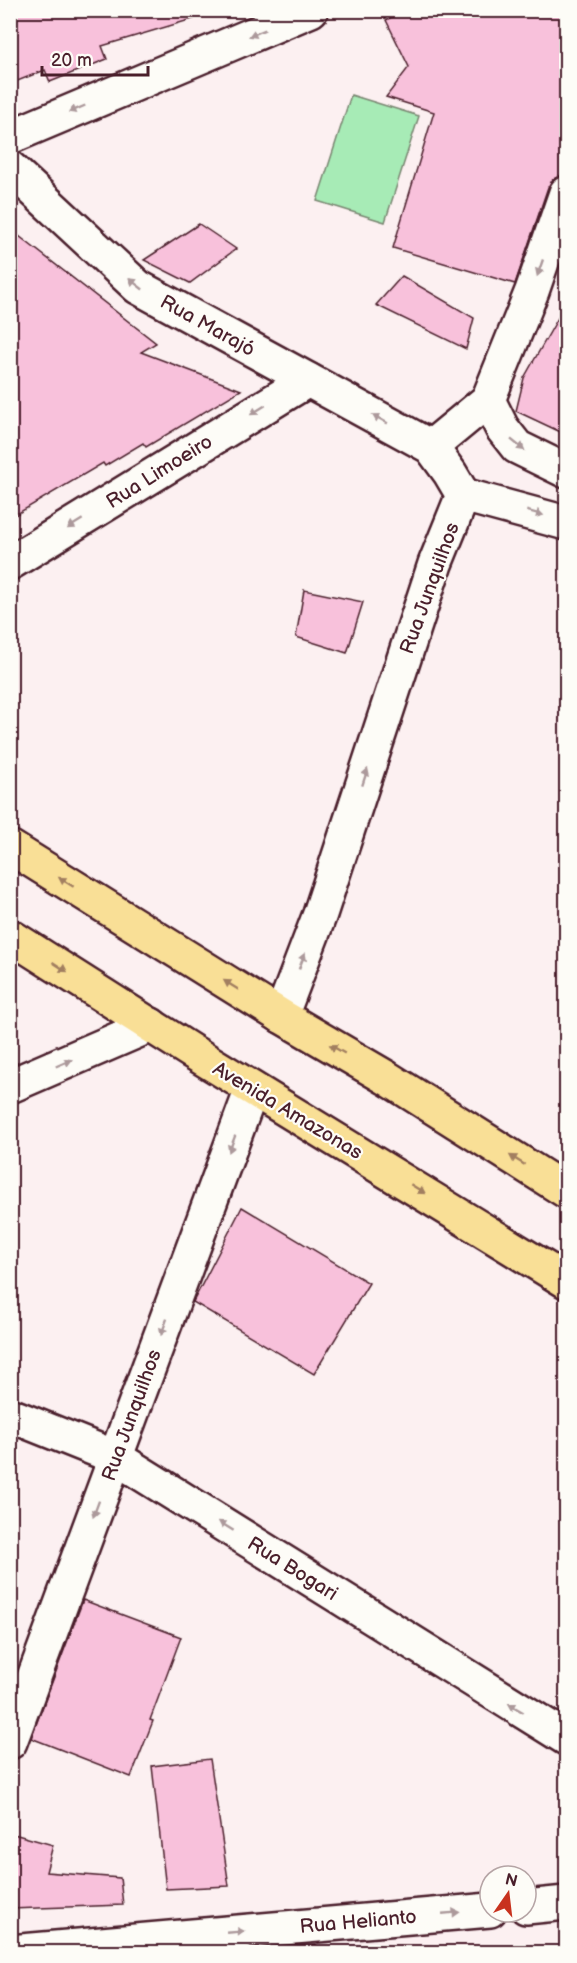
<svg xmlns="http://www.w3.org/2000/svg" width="577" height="1963" font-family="'Balsamiq Sans',sans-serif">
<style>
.green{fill:#a7ebb6;stroke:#788570;stroke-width:1.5}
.building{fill:#f8c1db;stroke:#4a1f2b;stroke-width:1.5}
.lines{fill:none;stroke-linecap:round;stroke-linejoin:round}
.minor-casing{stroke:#4a1f2b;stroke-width:38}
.major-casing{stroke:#4a1f2b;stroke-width:38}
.minor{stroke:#fdfcf7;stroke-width:33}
.major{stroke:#f9df96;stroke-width:33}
.oneway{fill:#ac999b}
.oneway2{fill:#a27f60}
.labels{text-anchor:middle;stroke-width:4.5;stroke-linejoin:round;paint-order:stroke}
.street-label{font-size:20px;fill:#4a1f2b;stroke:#fdfcf7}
</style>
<rect width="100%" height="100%" fill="#fcf0f1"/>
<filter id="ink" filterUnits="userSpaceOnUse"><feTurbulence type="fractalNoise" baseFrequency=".0167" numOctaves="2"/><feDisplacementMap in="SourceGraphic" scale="12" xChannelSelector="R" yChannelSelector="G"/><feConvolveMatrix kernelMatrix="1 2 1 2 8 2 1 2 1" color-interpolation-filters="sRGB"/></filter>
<g filter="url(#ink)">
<path class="green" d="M351,95L419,116L385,222L317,201Z"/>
<g class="building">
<path d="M10,10H195L196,18L102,46L107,59L50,82L45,70L10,84Z"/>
<path d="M405,10H567V159L562,175L553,179L548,187L515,284L393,248L434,112L386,97L409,67L386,20Z"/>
<path d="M199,224L236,249L190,283L144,260Z"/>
<path d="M10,229L156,343L141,352L241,390L146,447L143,443L105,466L103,463L10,518Z"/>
<path d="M402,276L474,318L466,349L376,305Z"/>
<path d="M567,302V435L516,411L524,378Z"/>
<path d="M304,590L363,602L347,653L296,637Z"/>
<path d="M242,1207L369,1283L314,1374L193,1302Z"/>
<path d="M83,1600L181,1637L150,1720L153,1721L131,1777L31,1738Z"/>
<path d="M210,1759L229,1886L166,1889L152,1766Z"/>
<path d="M10,1833L53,1845L46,1872L120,1878L123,1905L10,1909Z"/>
</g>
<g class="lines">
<g class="minor-casing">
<g id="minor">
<path d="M10,137L311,10"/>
<path d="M10,168L138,287L431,447L450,473L463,495L435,564L320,914L281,1016"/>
<path d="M488,400L502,428L517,447L566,471"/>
<path d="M431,447L488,400L532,291L566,193"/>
<path d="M463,495L566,523"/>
<path d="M10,563L308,380"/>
<path d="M10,1086L151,1025"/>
<path d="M10,1415L115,1457L566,1738"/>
<path d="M10,1742L252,1089"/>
<path d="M526,1907L566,1903"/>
<path d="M10,1952L490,1910"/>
</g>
</g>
<g class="major-casing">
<g id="major">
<path d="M10,847L281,1016L387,1078L566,1191"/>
<path d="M10,936L191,1051L566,1281"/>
</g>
</g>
<use href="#minor" class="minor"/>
<use href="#major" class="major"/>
</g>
<defs><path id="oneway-solid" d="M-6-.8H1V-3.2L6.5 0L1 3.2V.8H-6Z" transform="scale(1.5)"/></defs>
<g class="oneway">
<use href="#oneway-solid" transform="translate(257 33) rotate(157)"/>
<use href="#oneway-solid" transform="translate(77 109) rotate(157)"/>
<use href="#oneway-solid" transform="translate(540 268) rotate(109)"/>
<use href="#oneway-solid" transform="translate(136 284) rotate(-142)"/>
<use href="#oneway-solid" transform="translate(258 410) rotate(148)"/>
<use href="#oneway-solid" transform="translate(380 419) rotate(-151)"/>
<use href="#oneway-solid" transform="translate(518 445) rotate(39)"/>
<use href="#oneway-solid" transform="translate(535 513) rotate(15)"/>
<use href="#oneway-solid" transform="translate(75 524) rotate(148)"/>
<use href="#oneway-solid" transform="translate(365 777) rotate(-72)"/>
<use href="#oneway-solid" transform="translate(302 961) rotate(-69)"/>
<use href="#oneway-solid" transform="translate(64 1063) rotate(-23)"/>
<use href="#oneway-solid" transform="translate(232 1144) rotate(111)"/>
<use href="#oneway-solid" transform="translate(164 1327) rotate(110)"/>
<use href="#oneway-solid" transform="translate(96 1509) rotate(110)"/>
<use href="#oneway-solid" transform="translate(226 1526) rotate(-148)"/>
<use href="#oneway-solid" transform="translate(516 1708) rotate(-149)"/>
<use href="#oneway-solid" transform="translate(451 1913) rotate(-5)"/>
<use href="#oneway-solid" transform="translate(236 1932) rotate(-5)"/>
</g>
<g class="oneway2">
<use href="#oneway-solid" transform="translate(66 882) rotate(-148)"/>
<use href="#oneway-solid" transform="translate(60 967) rotate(33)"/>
<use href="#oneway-solid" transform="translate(231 985) rotate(-148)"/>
<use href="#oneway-solid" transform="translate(337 1049) rotate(-150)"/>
<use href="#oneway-solid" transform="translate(517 1160) rotate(-148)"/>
<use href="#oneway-solid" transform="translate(418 1189) rotate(32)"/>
</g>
</g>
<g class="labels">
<g class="street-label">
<text transform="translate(208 325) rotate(29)" y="7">Rua Marajó</text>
<text transform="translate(159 471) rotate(-32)" y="7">Rua Limoeiro</text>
<text transform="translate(429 588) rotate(-70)" y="7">Rua Junquilhos</text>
<text transform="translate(288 1110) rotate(31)" y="7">Avenida Amazonas</text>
<text transform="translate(131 1415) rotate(-70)" y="7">Rua Junquilhos</text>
<text transform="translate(293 1568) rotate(32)" y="7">Rua Bogari</text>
<text transform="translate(358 1921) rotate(-5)" y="7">Rua Helianto</text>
</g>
</g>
<rect width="577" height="1963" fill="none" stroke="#fdfcf7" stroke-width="36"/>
<rect x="18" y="18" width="541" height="1927" fill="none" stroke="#4a1f2b" stroke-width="2" filter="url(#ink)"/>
<g transform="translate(508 1894) rotate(14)"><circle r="28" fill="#fdfcf7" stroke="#b5a4a5" stroke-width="1.5"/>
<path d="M0-4.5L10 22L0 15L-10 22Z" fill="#c8321e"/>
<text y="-9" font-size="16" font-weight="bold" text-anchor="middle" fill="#4a1f2b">N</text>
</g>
<path d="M42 66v9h106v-9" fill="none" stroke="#4a1f2b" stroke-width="3"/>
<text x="51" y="66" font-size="18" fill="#4a1f2b" stroke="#fdfcf7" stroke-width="4.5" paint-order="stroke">20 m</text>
</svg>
